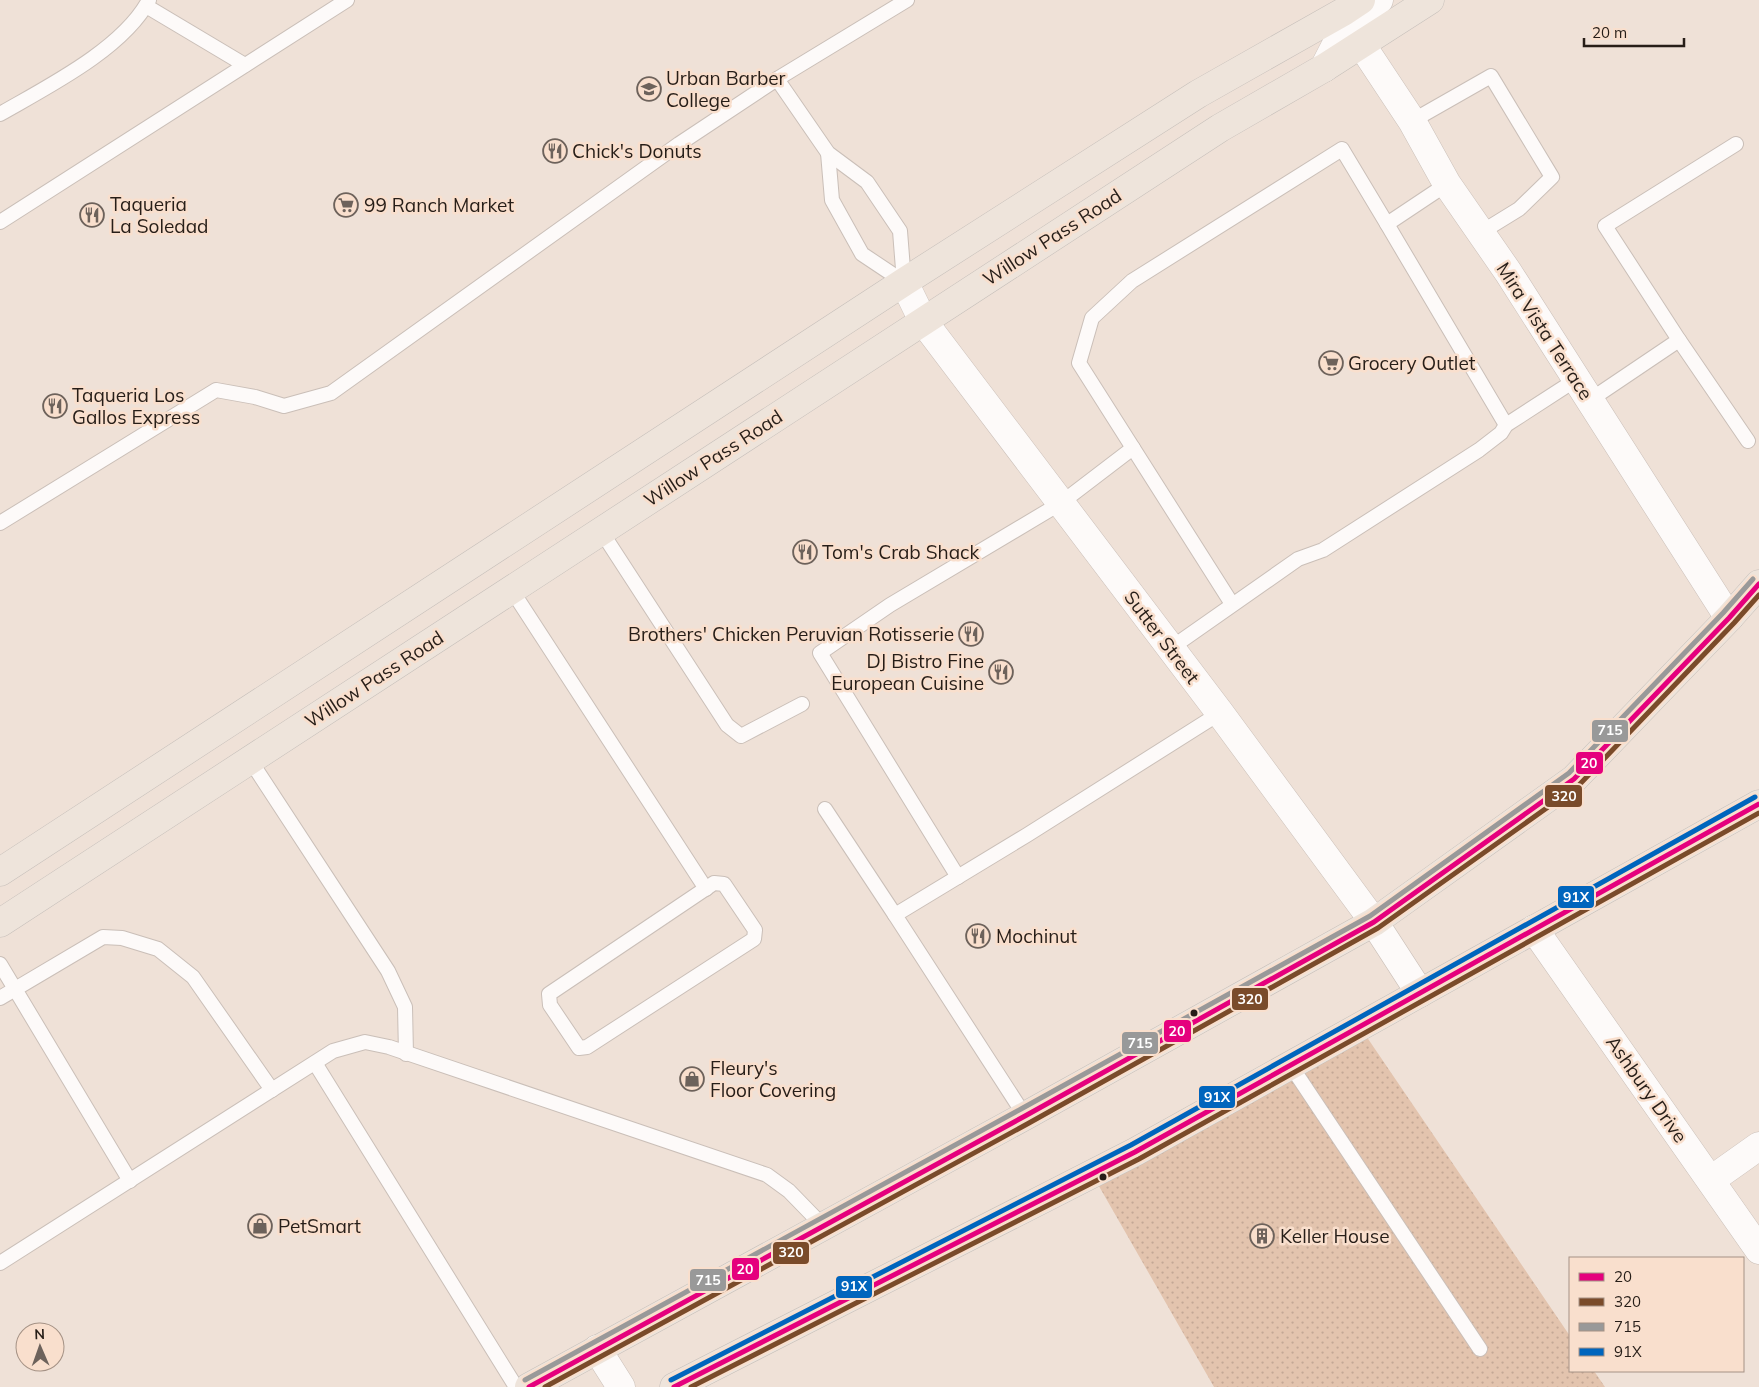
<svg xmlns="http://www.w3.org/2000/svg" width="1759" height="1387" font-family="Mulish,sans-serif">
<style>
.park{fill:url(#park-dots)}
.lines{fill:none;stroke-linecap:round;stroke-linejoin:round}
.lane-casing{stroke:#cabfb8;stroke-width:16}
.street-casing{stroke:#cabfb8;stroke-width:29}
.primary-casing{stroke:#c6bfba;stroke-width:29}
.lane{stroke:#fdfaf9;stroke-width:14}
.street{stroke:#fdfaf9;stroke-width:28}
.primary{stroke:#eee4db;stroke-width:28}
.bus-1-casing{stroke:#f9dfcd;stroke-width:9}
.bus-2-casing{stroke:#f9dfcd;stroke-width:9}
.bus-3-casing{stroke:#f9dfcd;stroke-width:9}
.bus-4-casing{stroke:#f9dfcd;stroke-width:9}
.bus-1{stroke:#e5007d;stroke-width:5}
.bus-2{stroke:#7a4b2a;stroke-width:5}
.bus-3{stroke:#999;stroke-width:5}
.bus-4{stroke:#0065bd;stroke-width:5}
.bus-dot{fill:#271e18;stroke:#f9dfcd;stroke-width:2}
.labels{text-anchor:middle;stroke-width:5;stroke-linejoin:round;paint-order:stroke}
.poi-label{font-size:19px;fill:#271e18;stroke:#f9dfcd;text-anchor:start}
.street-label{font-size:19px;fill:#271e18;stroke:#f9dfcd}
.line-badge{stroke:#f9dfcd;stroke-width:2}
.badge-label{font-size:14px;text-anchor:middle;font-weight:bold;fill:#fff}
</style>
<defs>
<pattern id="park-dots" width="8" height="8" patternUnits="userSpaceOnUse" patternTransform="scale(1.25)"><rect width="8" height="8" fill="#e3c4ae"/><path d="M2 2h.1M6 6h.1" fill="none" stroke="#c3a895" stroke-width="1.8" stroke-linecap="round"/></pattern>
</defs>
<rect width="100%" height="100%" fill="#efe1d7"/>
<path class="park" d="M1360,1027L1570,1336V1371H1594L1605,1387H1214L1092,1174Z"/>
<g class="lines">
<g class="lane-casing">
<g id="lane">
<path d="M146,6L245,65"/>
<path d="M777,79L907,0"/>
<path d="M0,114C47,87 123,49 149,0"/>
<path d="M1412,121L1491,76L1552,177L1519,209L1480,233"/>
<path d="M828,153L832,200L862,254L904,282"/>
<path d="M0,222L347,0"/>
<path d="M1387,224L1506,425"/>
<path d="M1679,340L1748,441"/>
<path d="M1590,400L1679,340L1605,226L1736,144"/>
<path d="M0,523L216,390L255,397L284,406L331,393L679,144L777,79L828,153L867,182L900,231L904,282"/>
<path d="M601,531L727,725L741,736L802,704"/>
<path d="M511,589L706,889"/>
<path d="M1232,604L1079,363L1092,318L1132,281L1342,149L1387,224L1447,184"/>
<path d="M1171,648L1298,559L1323,550L1479,450L1501,433L1506,425L1577,379"/>
<path d="M250,760L388,971L405,1007L406,1054"/>
<path d="M825,809L895,915"/>
<path d="M958,877L820,653L890,605L1061,503L1133,448"/>
<path d="M714,883L724,884L755,930L754,939L587,1047L579,1048L550,1005L549,994Z"/>
<path d="M0,964L130,1181"/>
<path d="M0,998L103,937L122,938L158,949L193,977L272,1090"/>
<path d="M315,1063L516,1387"/>
<path d="M1291,1066L1480,1349"/>
<path d="M1025,1116L895,915L1027,835L1220,713"/>
<path d="M0,1263L333,1051L365,1042L389,1047L767,1175L789,1191L823,1226"/>
</g>
</g>
<g class="street-casing">
<g id="street">
<path d="M1361,44L1412,121L1447,184L1508,272L1729,618"/>
<path d="M1324,68L1345,27L1379,0"/>
<path d="M904,282L923,321L1220,713L1374,922L1420,993"/>
<path d="M1534,929L1759,1250"/>
<path d="M1711,1180L1759,1146"/>
<path d="M597,1349L621,1387"/>
</g>
</g>
<g class="primary-casing">
<g id="primary">
<path d="M0,872L904,282L1198,94L1343,12L1361,0"/>
<path d="M0,923L1220,128L1324,68L1430,0"/>
<path d="M529,1387L1025,1116L1374,922L1574,779L1729,618L1759,584"/>
<path d="M674,1387L1135,1152L1759,804"/>
</g>
</g>
<use href="#lane" class="lane"/>
<use href="#street" class="street"/>
<use href="#primary" class="primary"/>
<g class="bus-1-casing">
<g id="bus-1">
<path d="M529,1387L1025,1116L1374,922L1574,779L1729,618L1759,584"/>
<path d="M674,1387L1135,1152L1759,804"/>
</g>
</g>
<g class="bus-2-casing">
<g id="bus-2">
<path d="M545,1387L1029,1123L1378,928L1579,785L1734,623L1759,595"/>
<path d="M691,1387L1139,1159L1759,813"/>
</g>
</g>
<g class="bus-3-casing">
<path id="bus-3" d="M525,1380L1021,1109L1370,916L1569,773L1723,613L1753,579"/>
</g>
<g class="bus-4-casing">
<path id="bus-4" d="M671,1380L1131,1145L1755,797"/>
</g>
<use href="#bus-1" class="bus-1"/>
<use href="#bus-2" class="bus-2"/>
<use href="#bus-3" class="bus-3"/>
<use href="#bus-4" class="bus-4"/>
</g>
<defs>
<g id="school-ring" transform="scale(1.25)"><circle r="9.5" fill="#f9dfcd" stroke="#6d625b" stroke-width="1.5"/><path d="M0-5L7-2L0 1L-7-2ZM-4 1L0 2.5L4 1V4Q0 6-4 4Z" fill="#6d625b"/></g>
<g id="restaurant-ring" transform="scale(1.25)"><circle r="9.5" fill="#f9dfcd" stroke="#6d625b" stroke-width="1.5"/><path d="M-5-6h1v4h1v-4h1v4h1v-4h1v5L-1.5 .5V6h-2V.5L-5-1ZM5-6V6H3V1.5H1.5Q1.5-4 5-6Z" fill="#6d625b"/></g>
<g id="supermarket-ring" transform="scale(1.25)"><circle r="9.5" fill="#f9dfcd" stroke="#6d625b" stroke-width="1.5"/><path d="M-6-5.5h2.5l.6 2H6L4.5 2H-2.5L-4.4-4H-6ZM-1.5 3.2a1.3 1.3 0 1 0 .1 0ZM3 3.2a1.3 1.3 0 1 0 .1 0Z" fill="#6d625b"/></g>
<g id="shop-ring" transform="scale(1.25)"><circle r="9.5" fill="#f9dfcd" stroke="#6d625b" stroke-width="1.5"/><path d="M-5-2.5h2.3a2.7 3.5 0 0 1 5.4 0H5L5.5 6h-11ZM-1.5-2.5h3a1.5 2.3 0 0 0-3 0Z" fill="#6d625b"/></g>
<g id="building-ring" transform="scale(1.25)"><circle r="9.5" fill="#f9dfcd" stroke="#6d625b" stroke-width="1.5"/><path d="M-4-6H4V6H1V3H-1V6H-4ZM-2.5-4.3h1.7v1.8h-1.7ZM.8-4.3h1.7v1.8H.8ZM-2.5-1h1.7V.8h-1.7ZM.8-1h1.7V.8H.8Z" fill="#6d625b"/></g>
</defs>
<g fill-rule="evenodd">
<use href="#school-ring" x="649" y="89"/>
<use href="#restaurant-ring" x="555" y="151"/>
<use href="#supermarket-ring" x="346" y="205"/>
<use href="#restaurant-ring" x="92" y="215"/>
<use href="#supermarket-ring" x="1331" y="363"/>
<use href="#restaurant-ring" x="55" y="406"/>
<use href="#restaurant-ring" x="805" y="552"/>
<use href="#restaurant-ring" x="971" y="634"/>
<use href="#restaurant-ring" x="1001" y="672"/>
<use href="#restaurant-ring" x="978" y="936"/>
<use href="#shop-ring" x="692" y="1079"/>
<use href="#shop-ring" x="260" y="1226"/>
<use href="#building-ring" x="1262" y="1236"/>
</g>
<g class="bus-dot">
<circle cx="1194" cy="1013" r="4.5"/>
<circle cx="1103" cy="1177" r="4.5"/>
</g>
<g class="labels">
<g class="poi-label">
<text x="666" y="85">Urban Barber<tspan x="666" dy="22">College</tspan></text>
<text x="572" y="158">Chick's Donuts</text>
<text x="110" y="211">Taqueria<tspan x="110" dy="22">La Soledad</tspan></text>
<text x="364" y="212">99 Ranch Market</text>
<text x="1348" y="370">Grocery Outlet</text>
<text x="72" y="402">Taqueria Los<tspan x="72" dy="22">Gallos Express</tspan></text>
<text x="822" y="559">Tom's Crab Shack</text>
<text x="954" y="641" text-anchor="end">Brothers' Chicken Peruvian Rotisserie</text>
<text x="984" y="668" text-anchor="end">DJ Bistro Fine<tspan x="984" dy="22">European Cuisine</tspan></text>
<text x="996" y="943">Mochinut</text>
<text x="710" y="1075">Fleury's<tspan x="710" dy="22">Floor Covering</tspan></text>
<text x="278" y="1233">PetSmart</text>
<text x="1280" y="1243">Keller House</text>
</g>
<g class="street-label">
<text transform="translate(1052 237) rotate(-33)" y="7">Willow Pass Road</text>
<text transform="translate(1545 331) rotate(57)" y="7">Mira Vista Terrace</text>
<text transform="translate(713 458) rotate(-33)" y="7">Willow Pass Road</text>
<text transform="translate(1162 637) rotate(53)" y="7">Sutter Street</text>
<text transform="translate(374 679) rotate(-33)" y="7">Willow Pass Road</text>
<text transform="translate(1647 1089) rotate(55)" y="7">Ashbury Drive</text>
</g>
</g>
<g class="line-badge">
<rect x="1591" y="719" width="38" height="24" rx="5" fill="#999"/>
<rect x="1575" y="751" width="29" height="24" rx="5" fill="#e5007d"/>
<rect x="1544" y="784" width="39" height="24" rx="5" fill="#7a4b2a"/>
<rect x="1557" y="885" width="38" height="24" rx="5" fill="#0065bd"/>
<rect x="1231" y="987" width="38" height="24" rx="5" fill="#7a4b2a"/>
<rect x="1163" y="1019" width="29" height="24" rx="5" fill="#e5007d"/>
<rect x="1121" y="1031" width="38" height="24" rx="5" fill="#999"/>
<rect x="1198" y="1085" width="38" height="24" rx="5" fill="#0065bd"/>
<rect x="772" y="1241" width="38" height="24" rx="5" fill="#7a4b2a"/>
<rect x="731" y="1257" width="29" height="24" rx="5" fill="#e5007d"/>
<rect x="689" y="1268" width="38" height="24" rx="5" fill="#999"/>
<rect x="835" y="1275" width="38" height="24" rx="5" fill="#0065bd"/>
</g>
<g class="badge-label">
<text x="1610" y="735">715</text>
<text x="1589" y="768">20</text>
<text x="1564" y="801">320</text>
<text x="1576" y="902">91X</text>
<text x="1250" y="1004">320</text>
<text x="1177" y="1036">20</text>
<text x="1140" y="1048">715</text>
<text x="1217" y="1102">91X</text>
<text x="791" y="1257">320</text>
<text x="745" y="1274">20</text>
<text x="708" y="1285">715</text>
<text x="854" y="1291">91X</text>
</g>
<rect x="1569" y="1257" width="175" height="115" fill="#f9dfcd" stroke="#a59285"/>
<rect x="1579" y="1273" width="25" height="8" fill="#e5007d" stroke="#a59285"/>
<text x="1614" y="1282" font-size="15" fill="#271e18">20</text>
<rect x="1579" y="1298" width="25" height="8" fill="#7a4b2a" stroke="#a59285"/>
<text x="1614" y="1307" font-size="15" fill="#271e18">320</text>
<rect x="1579" y="1323" width="25" height="8" fill="#999999" stroke="#a59285"/>
<text x="1614" y="1332" font-size="15" fill="#271e18">715</text>
<rect x="1579" y="1348" width="25" height="8" fill="#0065bd" stroke="#a59285"/>
<text x="1614" y="1357" font-size="15" fill="#271e18">91X</text>
<g transform="translate(40 1347) rotate(358)"><circle r="24" fill="#f9dfcd" stroke="#a59285"/>
<path d="M0-4L9 19L0 12L-9 19Z" fill="#6d625b"/>
<text y="-8" font-size="14" font-weight="bold" text-anchor="middle" fill="#271e18">N</text>
</g>
<path d="M1584 38v8h100v-8" fill="none" stroke="#271e18" stroke-width="2.5"/>
<text x="1592" y="38" font-size="15" fill="#271e18" stroke="#f9dfcd" stroke-width="4" paint-order="stroke">20 m</text>
</svg>
